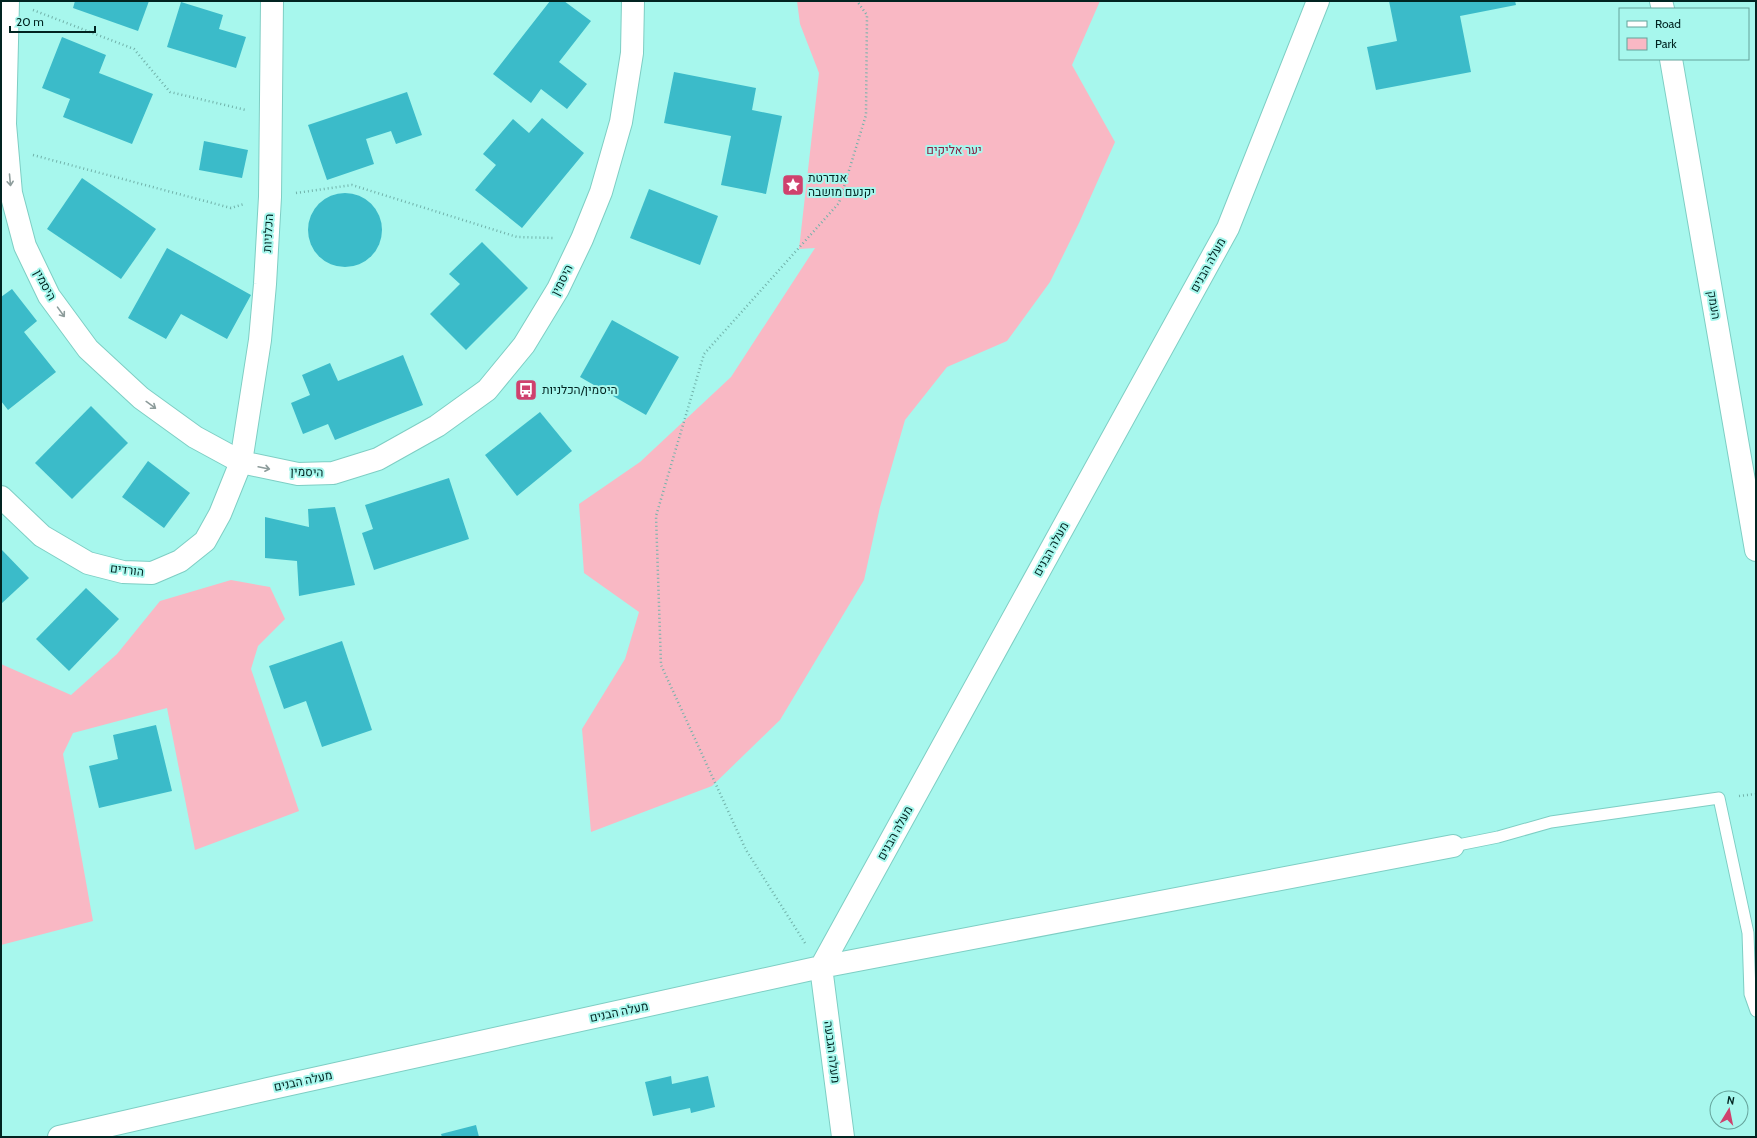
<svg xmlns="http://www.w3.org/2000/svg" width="1757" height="1138" font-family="Cabin,Heebo,sans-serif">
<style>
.green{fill:#f9b8c4}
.building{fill:#3bbbc9}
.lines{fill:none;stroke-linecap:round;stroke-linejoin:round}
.service-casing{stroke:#7ecec4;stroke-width:13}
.minor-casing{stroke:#7ecec4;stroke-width:24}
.tertiary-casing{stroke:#7ecec4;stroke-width:24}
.path{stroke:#71b2aa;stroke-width:2.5;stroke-dasharray:1 3;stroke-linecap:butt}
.service{stroke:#fff;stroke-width:11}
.minor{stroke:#fff;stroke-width:22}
.tertiary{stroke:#fff;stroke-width:22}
.oneway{stroke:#8d9c9b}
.labels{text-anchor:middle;stroke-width:4;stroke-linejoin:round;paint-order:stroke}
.park-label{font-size:12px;fill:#882143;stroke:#a7f7ed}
.poi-label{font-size:12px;fill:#012421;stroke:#a7f7ed;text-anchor:start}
.street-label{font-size:12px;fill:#012421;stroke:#a7f7ed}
</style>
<rect width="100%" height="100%" fill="#a7f7ed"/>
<g class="green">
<path d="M797,1H1100L1072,65L1115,142L1079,223L1050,282L1007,341L947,367L905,420L880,507L864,580L780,720L712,786L591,832L582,729L625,659L639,612L584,573L579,504L640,462L731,377L815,248L799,249L819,73L800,24Z"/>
<path d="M231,580L270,587L285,619L258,646L251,669L299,811L195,850L167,708L73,733L63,754L93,921L1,945V664L71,695L117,654L160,601Z"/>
</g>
<g class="building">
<path d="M75,1H149L138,31L73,8Z"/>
<path d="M550,1H564L591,21L559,62L587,84L567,109L541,89L531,103L493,74Z"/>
<path d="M1389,1H1515L1516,5L1460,16L1471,72L1376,90L1367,47L1397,41Z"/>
<path d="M181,2L223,15L219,29L246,37L236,68L167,47Z"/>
<path d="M62,37L106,55L99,73L153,94L132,144L63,117L70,99L42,88Z"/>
<path d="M674,72L756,88L752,110L782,116L766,194L721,185L731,136L664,123Z"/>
<path d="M407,92L422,135L396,144L391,131L366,139L374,164L327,180L308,125Z"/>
<path d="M542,118L584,153L522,228L475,190L496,165L483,154L513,119L529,133Z"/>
<path d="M204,141L248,150L242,178L199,170Z"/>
<path d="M82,178L156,229L121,279L47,229Z"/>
<path d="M649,189L718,216L700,265L630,238Z"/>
<circle cx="345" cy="230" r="37"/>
<path d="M482,242L528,288L466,350L430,314L460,284L449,274Z"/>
<path d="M167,248L251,295L227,339L181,314L166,339L128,318Z"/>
<path d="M12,289L37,321L24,332L56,372L8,410L1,401V297Z"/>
<path d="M612,320L679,357L646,415L580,377Z"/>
<path d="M403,355L423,405L335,440L328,424L303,434L291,403L310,395L302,375L330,363L338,381Z"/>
<path d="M91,406L128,443L72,499L35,463Z"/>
<path d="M540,412L572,451L517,496L485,455Z"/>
<path d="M148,461L190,493L164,528L122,497Z"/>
<path d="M449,478L469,539L374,570L362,533L373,529L365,505Z"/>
<path d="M335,507L355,585L299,596L297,561L265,558V517L309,527L308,509Z"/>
<path d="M1,549L29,578L1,604Z"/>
<path d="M86,588L119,619L69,671L36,639Z"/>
<path d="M342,641L372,730L322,747L306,701L284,709L269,666Z"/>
<path d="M156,725L172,791L99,808L89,766L118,759L113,735Z"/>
<path d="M671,1076L672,1084L708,1076L715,1107L691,1113L690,1108L653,1116L645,1082Z"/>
<path d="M476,1125L479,1137H442L441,1134Z"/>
</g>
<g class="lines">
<g class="service-casing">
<path id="service" d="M1453,846L1498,837L1551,822L1719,798L1748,933L1750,994L1756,1011"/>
</g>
<g class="minor-casing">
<g id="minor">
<path d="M8,1L5,124L11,193L25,246L49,296L88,349L141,398L195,437L241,462L298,474L333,473L378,459L437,426L487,390L524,345L558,289L582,239L601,192L621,122L632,53L633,1"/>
<path d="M1,497L42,536L88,563L123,572L152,573L180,561L205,541L220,514L241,462L260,340L265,284L270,197L272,1"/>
<path d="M59,1137L268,1089L821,967L1228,228L1318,1"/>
<path d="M843,1137L821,967L1453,846"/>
</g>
</g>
<g class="tertiary-casing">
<g id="tertiary">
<path d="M1661,1L1663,9"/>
<path d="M1671,59L1756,550"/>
</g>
</g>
<g class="path">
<path d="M33,10L134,49L170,92L246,110"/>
<path d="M33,155L231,208L244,204"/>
<path d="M296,193L352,185L517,237L554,238"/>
<path d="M1739,796L1756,794"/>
<path d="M805,943L746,850L661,665L656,516L704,354L839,203L866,115L867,15L857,1"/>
</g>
<use href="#service" class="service"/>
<use href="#minor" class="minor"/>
<use href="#tertiary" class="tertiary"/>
</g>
<defs><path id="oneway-shaft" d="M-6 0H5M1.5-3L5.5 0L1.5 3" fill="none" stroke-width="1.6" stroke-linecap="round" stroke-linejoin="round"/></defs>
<g class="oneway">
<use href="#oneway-shaft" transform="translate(10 180) rotate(85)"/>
<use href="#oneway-shaft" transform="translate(61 312) rotate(54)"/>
<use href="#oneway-shaft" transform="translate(151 405) rotate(36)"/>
<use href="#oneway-shaft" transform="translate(264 468) rotate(12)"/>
</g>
<defs>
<g id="sight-square" transform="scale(1.15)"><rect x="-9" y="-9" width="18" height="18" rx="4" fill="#cf416d" stroke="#a7f7ed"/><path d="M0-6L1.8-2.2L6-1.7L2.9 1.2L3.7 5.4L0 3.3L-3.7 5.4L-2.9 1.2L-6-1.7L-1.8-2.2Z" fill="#fff"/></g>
<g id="bus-square" transform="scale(1.15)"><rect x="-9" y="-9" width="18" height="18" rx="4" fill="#cf416d" stroke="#a7f7ed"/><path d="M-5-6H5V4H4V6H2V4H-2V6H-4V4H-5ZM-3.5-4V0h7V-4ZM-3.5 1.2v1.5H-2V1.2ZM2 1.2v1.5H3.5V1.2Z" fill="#fff"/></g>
</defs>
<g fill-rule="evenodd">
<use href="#sight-square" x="793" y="185"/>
<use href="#bus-square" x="526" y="390"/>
</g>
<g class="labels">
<g class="park-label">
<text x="954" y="154">יער אליקים</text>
</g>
<g class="poi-label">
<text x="808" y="182">אנדרטת<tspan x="808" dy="14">יקנעם מושבה</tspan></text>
<text x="542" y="394">היסמין/הכלניות</text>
</g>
<g class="street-label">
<text transform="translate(268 233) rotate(-87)" y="4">הכלניות</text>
<text transform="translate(1208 265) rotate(-61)" y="4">מעלה הבנים</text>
<text transform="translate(562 280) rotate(-63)" y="4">היסמין</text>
<text transform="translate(45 285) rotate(61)" y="4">היסמין</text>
<text transform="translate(1714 305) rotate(80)" y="4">העמק</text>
<text transform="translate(307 472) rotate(2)" y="4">היסמין</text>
<text transform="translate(1051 549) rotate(-61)" y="4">מעלה הבנים</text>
<text transform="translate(127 570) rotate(7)" y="4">הורדים</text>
<text transform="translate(895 833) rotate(-61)" y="4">מעלה הבנים</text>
<text transform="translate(619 1012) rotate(-12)" y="4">מעלה הבנים</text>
<text transform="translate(832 1052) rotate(83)" y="4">מעלה הגבעה</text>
<text transform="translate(303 1081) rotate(-12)" y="4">מעלה הבנים</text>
</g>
</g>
<rect width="1757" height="1138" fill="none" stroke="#012421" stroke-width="4"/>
<rect x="1619" y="8" width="130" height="52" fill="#a7f7ed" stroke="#65a39b"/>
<rect x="1627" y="21" width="20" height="6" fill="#ffffff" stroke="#65a39b"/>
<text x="1655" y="28" font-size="12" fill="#012421">Road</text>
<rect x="1627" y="38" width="20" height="12" fill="#f9b8c4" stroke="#65a39b"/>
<text x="1655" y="48" font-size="12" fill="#012421">Park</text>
<g transform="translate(1729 1110) rotate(10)"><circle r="19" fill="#a7f7ed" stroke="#65a39b"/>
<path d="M0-3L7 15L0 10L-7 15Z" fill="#cf416d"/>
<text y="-6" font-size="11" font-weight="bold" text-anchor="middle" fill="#012421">N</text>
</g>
<path d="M10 26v6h85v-6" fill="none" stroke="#012421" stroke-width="2"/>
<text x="16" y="26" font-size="12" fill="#012421" stroke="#a7f7ed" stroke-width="3" paint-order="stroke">20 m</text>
</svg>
